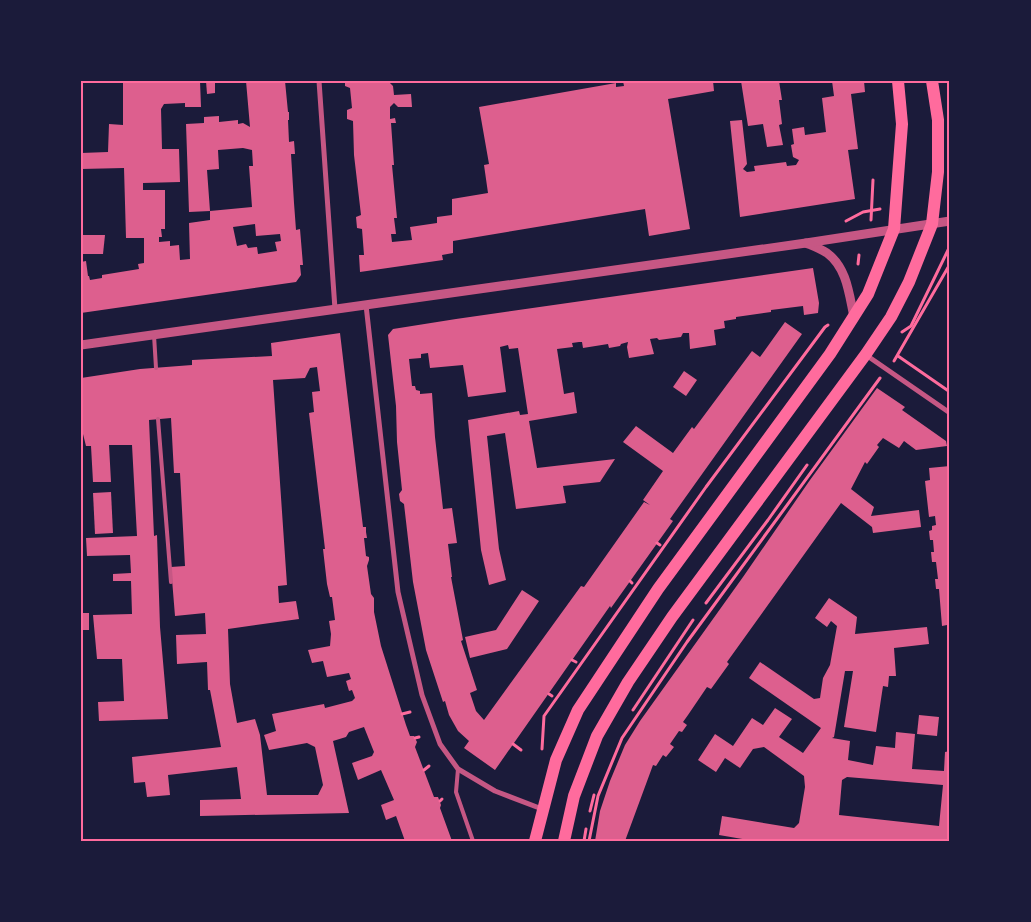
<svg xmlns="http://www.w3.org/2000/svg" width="1031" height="922" font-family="'Fira Sans',sans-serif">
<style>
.building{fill:#dd5f8e;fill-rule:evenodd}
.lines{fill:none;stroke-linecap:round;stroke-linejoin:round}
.path{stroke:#ff6b9d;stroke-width:3}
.service{stroke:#c65784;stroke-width:4}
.minor{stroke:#c65784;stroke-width:5}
.tertiary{stroke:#c65784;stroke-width:9}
.primary{stroke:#ff6b9d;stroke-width:12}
.neatline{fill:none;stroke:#ff6b9d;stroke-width:2}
</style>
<rect width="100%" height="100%" fill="#1b1b3a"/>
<g class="building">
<path d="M123,81H200L201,107H185V103L164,104L161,109L162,149H179L180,182L143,183V190H165V229H161L162,237H159V242L170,241V246L179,245L180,260L190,259L189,223L210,220V211L189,212L186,124L204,123V117L219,116V122L238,120V124L243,123L250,127L246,81H285L288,112H289V120H288L289,142L294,141L295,154H291L294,203L296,230L300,229L303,265H300L301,275L296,282L81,313V262L86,261L88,276H89L90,280L102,278V275L139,269L138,264L144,263V238H126L124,168L81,169V153L108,152L109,124L123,125ZM243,148L252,150L253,166H249L252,207L210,211L207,170L219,169L218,150ZM255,224L256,236L280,234L281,241L275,242L277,251L258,254L257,247L248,248L246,244L237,246L233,227Z"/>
<path d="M206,81H215V93L207,94Z"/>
<path d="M345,81H388L393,86L394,95L411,94L412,107H398L394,103L390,107V119L395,118L396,123H391L394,165H392L397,218H394L396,234H391L392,242L412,240L410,227L437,223V217L452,215V199L488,193L484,165L489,164L479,107L616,83V87L624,86L623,81H713L714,91L668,99L690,229L649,236L645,209L453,241V253L442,255L443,260L360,272L359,255H364L362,229L357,228L356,217L361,215L354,155L353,121L347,119V110L352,108L350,88L345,86Z"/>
<path d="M741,81H779L782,100H779L782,124L779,125L783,145L767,147L763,124L748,126Z"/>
<path d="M832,81H864L865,92L851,94L858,149L848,150L855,199L740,217L730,121L742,120L747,164L743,169L747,172L755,171L754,166L786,162L787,166L796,165L799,160L793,157L791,145L794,144L792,129L804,127L805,135L826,132L822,98L834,96Z"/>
<path d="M81,235H105L103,254H81Z"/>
<path d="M813,268L819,303L818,313L804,315L803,306L771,310V312L736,317V319L724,321L725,328L714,330L716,345L690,349L689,333H683L681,337L659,340L657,338L650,339L654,354L629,358L627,347L628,342L621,344L620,346L609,348L608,344L583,348L582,342H579L572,343L573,347L557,349L564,394L574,392L577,413L529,421L537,468L615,459L600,482L563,486L566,503L516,509L505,433L487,436L499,549L506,580L489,585L481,550L468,420L519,411L520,415L528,414L518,348L509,349L508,345L500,347L506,392L468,397L463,365L430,368L428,353L421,354V358L409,359L412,386H415L416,390L420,391V394L432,393L435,437L443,509L452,508L457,543L448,544L452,577H451L463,640L461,641L477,690L470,693L476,711L484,720L581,586L584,587L644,502L650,505L643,500L663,471L623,442L636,426L673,453L692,427L694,429L752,351L760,357L785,322L802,334L670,519L673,521L611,608L610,606L495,770L464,748L469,741L458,731L449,715L445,701L443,702L426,650L413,582L404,504L400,501L399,494L402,490L397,442L396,406L388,335L393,329L456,319Z"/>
<path d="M340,333L363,527H366V532L367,538H364L366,556L369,557V560L367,566L371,594L374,598V612L381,646L406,725L410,736H414L417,742L415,747L434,797H438L441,805L440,808L452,841H405L396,816L386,820L381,805L394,800L381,770L358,780L352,763L372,756L374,752L364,727L349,732L346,737L333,741L349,813L200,816V800L241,799L237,767L168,775L170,795L147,797L145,782L134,783L132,757L221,747L210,690H208L207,662L177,664L176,635L206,634L205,613L175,616L171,567L185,566L180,473H174L171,418L149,420L154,536L157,535L160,627L168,719L99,721L98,702L124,701L122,659H97L93,615L132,614L131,581H113V574L131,573L130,555L87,556L86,538L137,536L132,445H109L111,482H93L91,446H86L81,426V378L140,369L192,365V360L272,356L271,343ZM317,367L320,391L312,392L314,412L309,413L325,549H323L327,584L330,597H332L335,620L329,621L331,634L330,646L308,650L312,663L323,661L327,677L349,673L351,679L346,681L349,691L352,690L355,698L352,701L325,708L324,704L272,714L276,731L264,735L269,750L307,743L315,747L323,785L318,795H267L260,735L255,719L237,723L230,684L228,629L299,619L296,601L279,603L278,586L287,585L273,380L305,378L310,368Z"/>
<path d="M684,371L697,380L686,396L673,387Z"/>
<path d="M877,388L905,407L902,410L946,441L947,446L916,450L904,441L899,448L883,438L877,445L879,447L867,464L865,462L851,489L874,507L871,516L919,510L921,527L873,533L872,527L841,503L727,662L729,664L711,689L707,687L688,715L683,722L687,725L682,732L679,731L670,744L674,747L666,757L663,755L656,766L653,765L625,841H595L600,811L610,781L625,745L640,721L743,577L810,480Z"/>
<path d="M950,466V636H949L947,625L942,626L939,589H936L935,579H938L936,562H932L931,552H934L933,540H930L929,531L932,530V526L936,525L935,516L929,517L925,481L930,480L929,468Z"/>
<path d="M111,492L113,533L95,534L93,493Z"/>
<path d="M522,590L539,601L507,649L470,658L465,637L496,630Z"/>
<path d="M829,598L857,617L855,634L927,627L929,644L894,648L896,676H889L888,687L883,686L876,732L844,727L853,671H845L834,737L832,738L850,741L848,760L873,765L876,746L895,748L896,732L915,734L912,769L944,771L945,752L950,751V841H754L719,835L722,816L794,828L799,823L805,787L804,776L764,747L753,749L740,768L725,758L716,772L698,760L715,734L733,746L752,718L763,725L775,708L792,719L779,737L803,753L821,728L749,678L760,662L814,699L820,698L823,678L830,665L837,626L831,621L827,627L815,618ZM847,777L943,785L939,826L839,815L842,780Z"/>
<rect x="81" y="613" width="8" height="17"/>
<path d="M919,715L939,717L937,736L917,734Z"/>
</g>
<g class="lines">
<g class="path">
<path d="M871,220L873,180"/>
<path d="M846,221L863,212L880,209"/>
<path d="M858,264L859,255"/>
<path d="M902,332L911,326L950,246"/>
<path d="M898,356L950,392"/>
<path d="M894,361L950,264"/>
<path d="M657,543L660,545"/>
<path d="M630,581L632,583"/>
<path d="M706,603L768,520L807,465"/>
<path d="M572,660L576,662"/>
<path d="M549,694L552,696"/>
<path d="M633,710L693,620"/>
<path d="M402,714L410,712"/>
<path d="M415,738L419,737"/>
<path d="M513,744L521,750"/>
<path d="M542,749L544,716L706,487L825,327L828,325"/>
<path d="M424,770L429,766"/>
<path d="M440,801L442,799"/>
<path d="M590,811L594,795"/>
<path d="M584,841L586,829"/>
<path d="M589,841L598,796L622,738L687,642L880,378"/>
</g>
<g class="service">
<path d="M154,335L156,368"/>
<path d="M158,419L171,582"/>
<path d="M458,769L456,792L473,841"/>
</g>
<g class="minor">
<path d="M319,81L335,309"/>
<path d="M366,305L398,592L422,695L440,744L458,769L495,791L542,809"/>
<path d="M866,355L950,413"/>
</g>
<g class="tertiary">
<path d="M806,243C813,246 821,249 827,253C847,268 849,294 854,317"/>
<path d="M81,345L806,243L950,221"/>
</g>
<g class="primary">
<path d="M535,841L556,760L578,710L658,589L830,354L868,294L894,229L902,124L898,81"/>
<path d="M564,841L574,796L597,736L628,682L672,617L866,354L891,317L909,282L932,224L938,172V120L932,81"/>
</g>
</g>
<rect width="1031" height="922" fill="none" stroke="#1b1b3a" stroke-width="165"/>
<rect x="82" y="82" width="866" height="758" class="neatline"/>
</svg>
